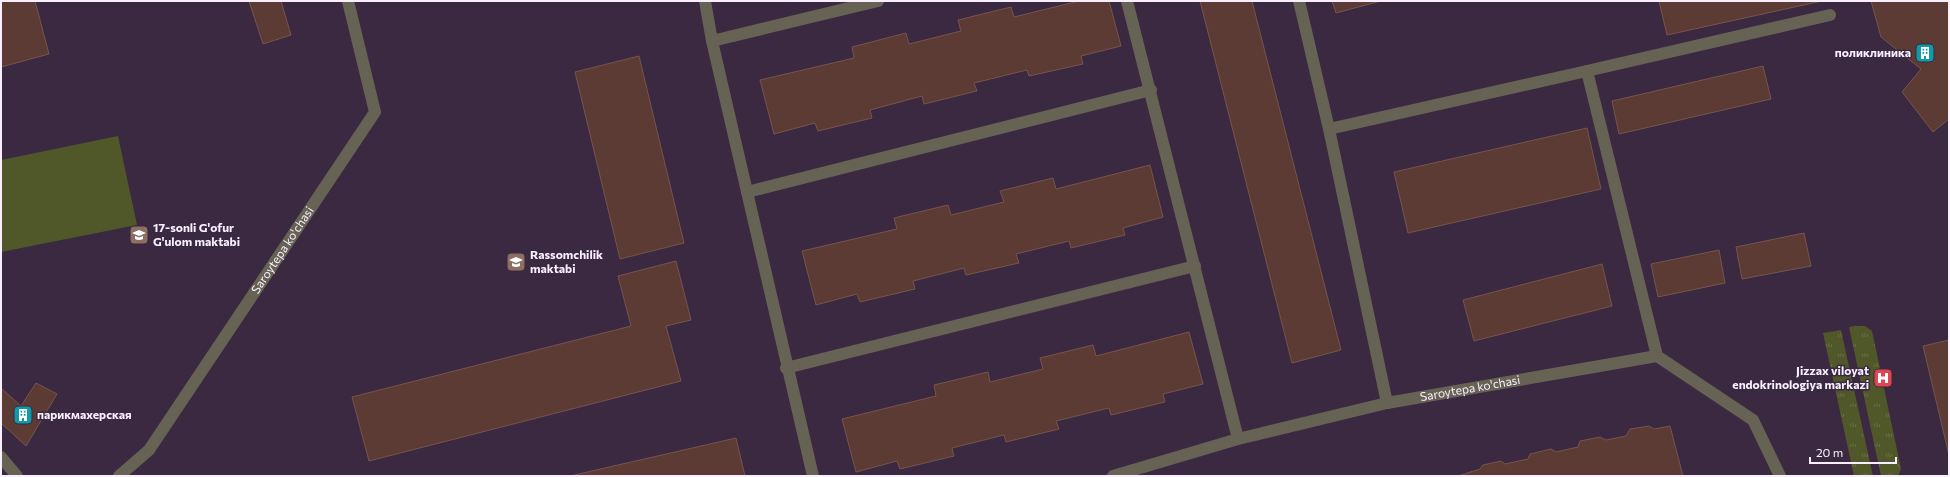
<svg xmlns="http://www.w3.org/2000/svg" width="1950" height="477" font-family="Commissioner,sans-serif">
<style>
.grass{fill:url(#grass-tufts)}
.garden{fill:#505729}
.building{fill:#5c3b35;stroke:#77544d}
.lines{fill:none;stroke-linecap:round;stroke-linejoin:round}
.minor{stroke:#666254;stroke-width:12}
.labels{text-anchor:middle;stroke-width:3;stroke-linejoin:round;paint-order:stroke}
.poi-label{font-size:12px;font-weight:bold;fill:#faefff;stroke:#3a2941;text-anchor:start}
.street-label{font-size:12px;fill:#faefff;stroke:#3a2941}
</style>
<defs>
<pattern id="grass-tufts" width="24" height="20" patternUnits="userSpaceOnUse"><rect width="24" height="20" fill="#505729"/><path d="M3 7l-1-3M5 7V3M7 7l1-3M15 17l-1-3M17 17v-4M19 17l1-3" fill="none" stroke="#6a6f49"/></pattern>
</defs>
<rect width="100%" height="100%" fill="#3a2941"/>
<g class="grass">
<path d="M1857,326H1865L1872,331L1901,469L1898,476H1881L1849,327Z"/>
<path d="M1841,330L1873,476H1854L1823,333Z"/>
</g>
<path class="garden" d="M118,136L137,225L1,252V160Z"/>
<g class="building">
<path d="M1,1H35L49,54L1,67Z"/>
<path d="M249,1H281L291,35L263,44Z"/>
<path d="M1079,1H1109L1121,46L1081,56L1083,64L1029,76L1027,70L974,83L977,91L924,104L922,96L870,110L872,118L818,131L815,123L774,134L760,80L854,58L852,47L906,33L909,44L961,31L958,20L1011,7L1014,17Z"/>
<path d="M1200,1H1252L1341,350L1292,363Z"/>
<path d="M1332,1H1381L1336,13Z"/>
<path d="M1659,1H1822L1667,35Z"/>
<path d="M1871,1H1949V119L1933,132L1902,92L1921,69L1881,37Z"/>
<path d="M639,56L684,243L620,259L575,72Z"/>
<path d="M1763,66L1771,99L1619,134L1612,101Z"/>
<path d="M1587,128L1601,189L1408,233L1394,172Z"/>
<path d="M1150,165L1163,217L1123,228L1125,235L1071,248L1069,241L1016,254L1019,263L966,275L964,268L913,281L915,289L860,302L857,294L816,305L802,251L897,229L894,218L948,205L951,215L1004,202L1000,191L1053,178L1056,189Z"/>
<path d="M1804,233L1811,266L1742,279L1736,247Z"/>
<path d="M1719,250L1725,283L1658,297L1651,264Z"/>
<path d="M676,261L691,320L666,326L681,381L369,461L352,397L631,326L618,276Z"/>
<path d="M1602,264L1612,306L1474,341L1463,300Z"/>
<path d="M1189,332L1203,384L1163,394L1165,402L1111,415L1109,408L1056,421L1059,429L1006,442L1004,435L952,448L954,456L900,469L897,461L856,472L842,419L936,396L934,385L988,372L990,382L1043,369L1040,358L1093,345L1096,356Z"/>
<path d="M1949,340V455L1923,346Z"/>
<path d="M36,383L57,394L26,446L1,423V388L21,406Z"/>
<path d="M1649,426L1654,429L1670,426L1683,476H1458L1480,469L1483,465L1501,461L1505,464L1528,459L1530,454L1551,449L1556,452L1578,447L1580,441L1600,437L1606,440L1626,436L1630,429Z"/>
<path d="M736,438L745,476H570Z"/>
</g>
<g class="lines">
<g class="minor">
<path d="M705,1L712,41L813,476"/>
<path d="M1127,1L1238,439"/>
<path d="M1299,1L1329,129L1387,403"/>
<path d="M712,41L878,1"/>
<path d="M1587,71L1830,15"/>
<path d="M1329,129L1587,71L1657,356"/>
<path d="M747,192L1151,90"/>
<path d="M786,368L1195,266"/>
<path d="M1,457L17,476"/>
<path id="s1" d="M119,476L149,450L375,112L348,1"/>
<path id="s2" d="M1113,476L1238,439L1387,403L1657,356L1753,420L1780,476"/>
</g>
</g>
<defs>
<g id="building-square" transform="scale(1)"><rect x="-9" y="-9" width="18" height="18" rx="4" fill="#0f9aa8" stroke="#3a2941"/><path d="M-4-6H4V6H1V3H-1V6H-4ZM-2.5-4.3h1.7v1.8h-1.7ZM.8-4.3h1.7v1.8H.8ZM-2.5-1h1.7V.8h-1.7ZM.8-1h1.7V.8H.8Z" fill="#fff"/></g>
<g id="school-square" transform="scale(1)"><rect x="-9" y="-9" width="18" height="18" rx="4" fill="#8d6e63" stroke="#3a2941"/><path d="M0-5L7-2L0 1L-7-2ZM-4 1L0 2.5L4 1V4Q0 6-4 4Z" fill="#fff"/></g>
<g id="university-square" transform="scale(1)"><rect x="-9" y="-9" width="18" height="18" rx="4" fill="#8d6e63" stroke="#3a2941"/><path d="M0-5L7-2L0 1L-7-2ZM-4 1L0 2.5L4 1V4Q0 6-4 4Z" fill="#fff"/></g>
<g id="hospital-square" transform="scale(1)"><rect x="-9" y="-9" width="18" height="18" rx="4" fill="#e0444e" stroke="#3a2941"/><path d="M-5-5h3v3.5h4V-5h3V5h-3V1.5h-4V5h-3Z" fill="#fff"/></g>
</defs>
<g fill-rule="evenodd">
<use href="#building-square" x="1925" y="53"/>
<use href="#school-square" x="139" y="235"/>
<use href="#university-square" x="516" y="262"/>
<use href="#hospital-square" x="1883" y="378"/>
<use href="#building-square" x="23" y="415"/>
</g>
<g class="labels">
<g class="poi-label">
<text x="1911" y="57" text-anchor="end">поликлиника</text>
<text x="153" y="232">17-sonli G'ofur<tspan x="153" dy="14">G'ulom maktabi</tspan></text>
<text x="530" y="259">Rassomchilik<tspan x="530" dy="14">maktabi</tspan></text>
<text x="1869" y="375" text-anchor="end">Jizzax viloyat<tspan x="1869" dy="14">endokrinologiya markazi</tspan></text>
<text x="37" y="419">парикмахерская</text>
</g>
<g class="street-label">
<text dy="4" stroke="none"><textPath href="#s1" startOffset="280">Saroytepa ko'chasi</textPath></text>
<text dy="4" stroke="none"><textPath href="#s2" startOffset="368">Saroytepa ko'chasi</textPath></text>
</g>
</g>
<rect width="1950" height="477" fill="none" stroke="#faefff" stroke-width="4"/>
<path d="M1810 457v6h86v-6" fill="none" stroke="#faefff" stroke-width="2"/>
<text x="1816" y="457" font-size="12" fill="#faefff" stroke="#3a2941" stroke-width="3" paint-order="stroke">20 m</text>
</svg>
